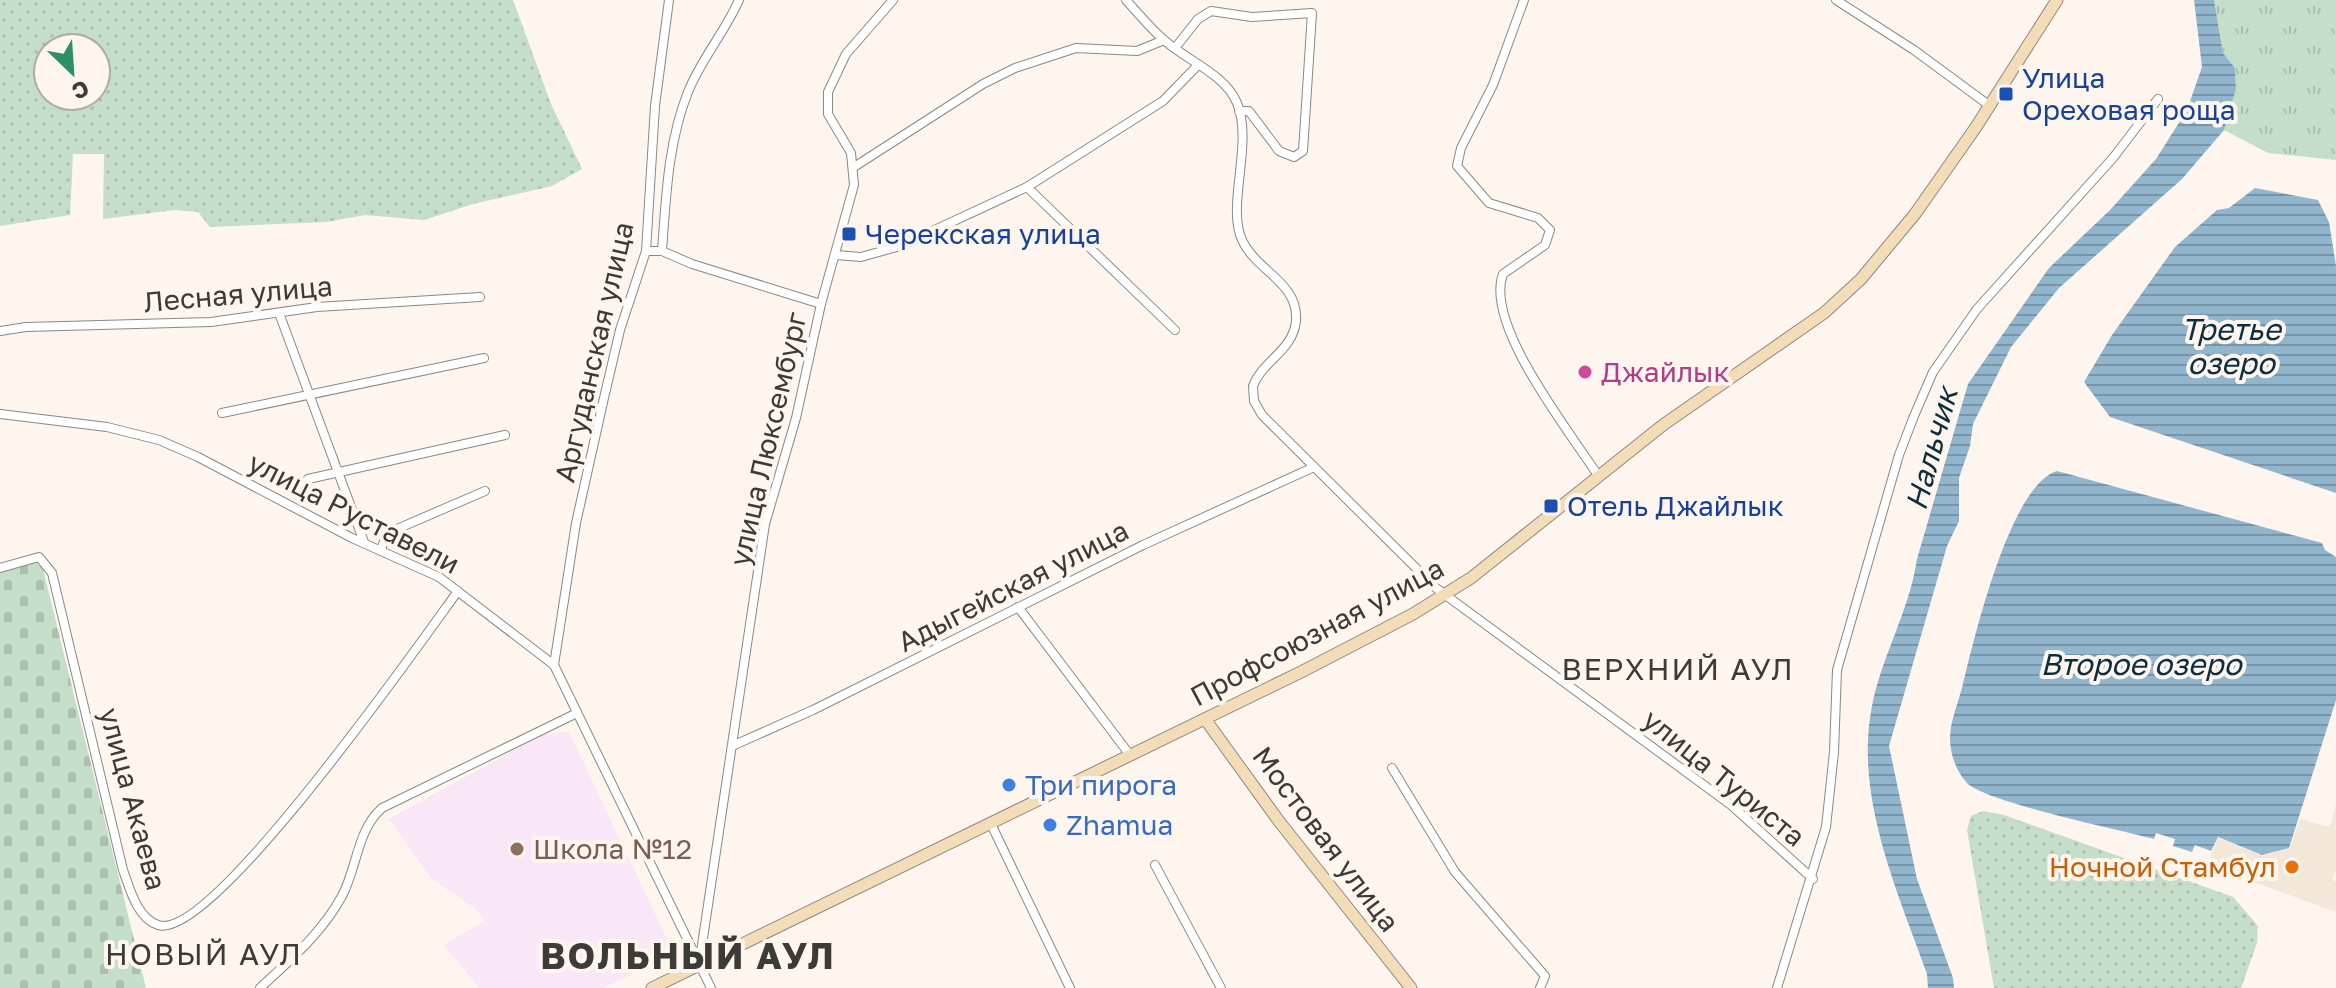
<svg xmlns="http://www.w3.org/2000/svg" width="2336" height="988" font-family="'Golos Text',sans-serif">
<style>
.built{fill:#f3e7da}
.education{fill:#f9e6f6}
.grass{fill:url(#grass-dots);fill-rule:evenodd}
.cemetery{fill:url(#cemetery-stones)}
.park{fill:url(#park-tufts)}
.water{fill:url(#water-rules)}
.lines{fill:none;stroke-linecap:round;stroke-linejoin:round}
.street-casing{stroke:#8e8781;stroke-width:10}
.secondary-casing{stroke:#8e8781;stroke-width:13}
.street{stroke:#fff;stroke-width:8}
.secondary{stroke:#f2ddb8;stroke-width:11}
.transit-dot{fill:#1a4fb4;stroke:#fdf5ee;stroke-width:3}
.hotel-dot{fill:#d1479c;stroke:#fdf5ee;stroke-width:3}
.shop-dot{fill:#3f7fe0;stroke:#fdf5ee;stroke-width:3}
.education-dot{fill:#8d6e63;stroke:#fdf5ee;stroke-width:3}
.food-dot{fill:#e8710a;stroke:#fdf5ee;stroke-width:3}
.labels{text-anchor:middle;stroke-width:8;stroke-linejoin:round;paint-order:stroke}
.transit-label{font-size:28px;fill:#164399;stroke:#fdf5ee;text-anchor:start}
.street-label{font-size:28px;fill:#3d3b38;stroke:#fdf5ee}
.hotel-label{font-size:28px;fill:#b23c85;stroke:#fdf5ee;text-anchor:start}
.shop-label{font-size:28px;fill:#366cbe;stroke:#fdf5ee;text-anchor:start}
.education-label{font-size:28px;fill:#785e54;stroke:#fdf5ee;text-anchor:start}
.food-label{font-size:28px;fill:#c56008;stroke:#fdf5ee;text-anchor:end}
.water-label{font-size:30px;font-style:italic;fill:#0d2e3f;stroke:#fdf5ee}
.neighbourhood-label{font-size:30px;letter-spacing:2px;fill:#3d3b38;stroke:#fdf5ee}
.district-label{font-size:36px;font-weight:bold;letter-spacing:2px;fill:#3d3b38;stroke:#fdf5ee}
</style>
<defs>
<pattern id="grass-dots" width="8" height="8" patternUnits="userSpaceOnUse" patternTransform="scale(2)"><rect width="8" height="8" fill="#c5deca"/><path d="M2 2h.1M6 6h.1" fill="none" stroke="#aabfae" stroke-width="1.8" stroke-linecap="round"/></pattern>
<pattern id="cemetery-stones" width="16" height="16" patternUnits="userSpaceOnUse" patternTransform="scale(2)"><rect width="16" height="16" fill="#c5deca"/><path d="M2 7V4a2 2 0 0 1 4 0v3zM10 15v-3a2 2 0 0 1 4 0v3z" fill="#aabfae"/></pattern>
<pattern id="park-tufts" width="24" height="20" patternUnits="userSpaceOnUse" patternTransform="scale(2)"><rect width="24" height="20" fill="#c5deca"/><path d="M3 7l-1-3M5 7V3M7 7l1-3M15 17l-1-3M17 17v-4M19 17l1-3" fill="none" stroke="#aabfae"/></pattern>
<pattern id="water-rules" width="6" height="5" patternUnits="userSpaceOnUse" patternTransform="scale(2)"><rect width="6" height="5" fill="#91b5cc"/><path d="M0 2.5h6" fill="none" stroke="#7894a7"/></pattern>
</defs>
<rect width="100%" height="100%" fill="#fdf5ee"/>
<path class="built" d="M2336,804V869L2332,880L2336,881V912L2207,865L2218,838L2263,856L2290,848L2300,819L2330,827Z"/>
<path class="education" d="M569,732L674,954L603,988H479L444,945L484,921L477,910L431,878L389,819L544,734Z"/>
<g class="grass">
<path d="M0,0H513L551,104L582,169L552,186L473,204L424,220L365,215L326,222L210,227L198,212L175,210L103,219L104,154H73L70,215L0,226ZM96,48V96H48V48Z"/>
<path d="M1983,811L2004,815L2233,897L2258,926L2257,943L2241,988H1994L1967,830L1971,816Z"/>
</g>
<path class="cemetery" d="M34,561L43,569L146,988H0V573Z"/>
<path class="park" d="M2214,0H2336V160L2268,153L2224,130L2236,89L2235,68L2223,53Z"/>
<g class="water">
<path d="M2194,0H2214L2223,53L2235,68L2236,89L2224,130L2182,179L2059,288L2011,347L1973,424L1970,446L1959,478V521L1947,546L1889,746L1917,879L1953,978L1954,988H1928L1927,974C1897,890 1854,796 1872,706C1882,655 1909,612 1917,559L1968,384L2049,268L2110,210L2156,159L2187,110L2202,67Z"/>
<path d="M2255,188L2318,200L2329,222L2336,266V493L2110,417L2084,382L2112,335L2175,247L2217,210L2229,208Z"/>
<path d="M2057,471L2322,543L2325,550L2336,557V700L2289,848L2262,855L2218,837L2211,851L2195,845L2192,852L2173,846L2175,839L2156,833L2154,839C2120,830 1986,802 1967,783C1956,771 1950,754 1950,738C1950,721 1959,701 1963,684C1974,639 2010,485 2057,471Z"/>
</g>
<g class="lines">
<g class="street-casing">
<g id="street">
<path d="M1126,0C1138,13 1150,28 1164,40C1186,60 1225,74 1237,103C1254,144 1225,208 1243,242C1258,272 1299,283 1296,321C1293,351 1262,361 1253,386L1254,401L1262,415L1436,588L1731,805L1813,879"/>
<path d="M1524,0L1493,85L1461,148L1457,166L1489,203L1538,218L1550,230L1545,245L1503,274C1484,325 1570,432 1599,477"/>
<path d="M1836,0L1914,50L1990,106"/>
<path d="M1175,48L1198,19L1211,11L1252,17L1312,13L1303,151L1294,157L1279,151L1249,111H1239"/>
<path d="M854,167L983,84L1015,68L1076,48L1137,51L1164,40"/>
<path d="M1027,187L1175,330"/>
<path d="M646,251H662L692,264L821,304"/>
<path d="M662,251C666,197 668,142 688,92C701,59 725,32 739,0"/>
<path d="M836,255L861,257L900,246L1027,187L1163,101L1198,65"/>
<path d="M279,313L364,542"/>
<path d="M0,331L26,327L211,322L317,307L480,297"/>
<path d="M222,413L484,358"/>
<path d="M0,414L107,427L159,440L198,457L352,538L439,577L554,665L711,988"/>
<path d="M308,479L505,435"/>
<path d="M381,549L385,539L397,529L485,491"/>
<path d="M0,568L39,557L52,573L123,870C130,889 137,918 158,925C211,943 422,640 458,591"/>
<path d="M1018,607L1130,755"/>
<path d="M554,665L576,523L604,398L620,330L646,251L655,106L669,0"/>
<path d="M732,746L813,710L1143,545L1314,467"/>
<path d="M1392,768L1455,872L1545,976L1540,988"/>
<path d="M990,822L1070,988"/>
<path d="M1155,865L1221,988"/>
<path d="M699,965L765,524L796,418L821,304L854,185L851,153L828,114V92L846,54L893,0"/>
<path d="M260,988C290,960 322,933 342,896C357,868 357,830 382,808L577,713"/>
<path d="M1777,988L1826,827L1834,752L1837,670L1899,455L1914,416L1933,372L1977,309L2113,158L2158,99"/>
</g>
</g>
<g class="secondary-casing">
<g id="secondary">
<path d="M1205,719L1278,820L1411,988"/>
<path d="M652,988L1301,672L1413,614L1471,578L1663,425L1824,313L1861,279L1915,214L1976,127L2057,0"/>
</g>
</g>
<use href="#street" class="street"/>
<use href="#secondary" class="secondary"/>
</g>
<g class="transit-dot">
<rect x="1998" y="86" width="16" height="16" rx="4"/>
<rect x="841" y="226" width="16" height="16" rx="4"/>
<rect x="1543" y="498" width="16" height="16" rx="4"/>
</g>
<circle class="hotel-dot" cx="1585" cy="372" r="8"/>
<g class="shop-dot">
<circle cx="1009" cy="785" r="8"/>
<circle cx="1050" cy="825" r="8"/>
</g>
<circle class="education-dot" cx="517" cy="849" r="8"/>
<circle class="food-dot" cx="2292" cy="867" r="8"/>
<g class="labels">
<g class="transit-label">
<text x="2022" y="88">Улица<tspan x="2022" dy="32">Ореховая роща</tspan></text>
<text x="865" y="244">Черекская улица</text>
<text x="1567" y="516">Отель Джайлык</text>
</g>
<g class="street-label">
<text transform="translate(238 294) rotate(-5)" y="10">Лесная улица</text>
<text transform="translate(594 352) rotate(-77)" y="10">Аргуданская улица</text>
<text transform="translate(768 439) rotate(-77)" y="10">улица Люксембург</text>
<text transform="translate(354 513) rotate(27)" y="10">улица Руставели</text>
<text transform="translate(1013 586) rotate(-27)" y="10">Адыгейская улица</text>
<text transform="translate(1317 632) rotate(-28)" y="10">Профсоюзная улица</text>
<text transform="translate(1724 778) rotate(39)" y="10">улица Туриста</text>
<text transform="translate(133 799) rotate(75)" y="10">улица Акаева</text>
<text transform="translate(1326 839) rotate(53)" y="10">Мостовая улица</text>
</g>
<g class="hotel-label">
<text x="1601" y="382">Джайлык</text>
</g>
<g class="shop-label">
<text x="1025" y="795">Три пирога</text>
<text x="1066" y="835">Zhamua</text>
</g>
<g class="education-label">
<text x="533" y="859">Школа №12</text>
</g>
<g class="food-label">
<text x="2276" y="877">Ночной Стамбул</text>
</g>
<g class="water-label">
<text x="2231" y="340">Третье<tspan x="2231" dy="34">озеро</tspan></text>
<text transform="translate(1932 449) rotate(-75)" y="10">Нальчик</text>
<text x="2141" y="675">Второе озеро</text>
</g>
<g class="neighbourhood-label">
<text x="1678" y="680">ВЕРХНИЙ АУЛ</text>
<text x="204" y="965">НОВЫЙ АУЛ</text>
</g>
<g class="district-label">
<text x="688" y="969">ВОЛЬНЫЙ АУЛ</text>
</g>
</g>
<g transform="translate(72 72) rotate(155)"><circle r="38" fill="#fdf5ee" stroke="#b0aba5" stroke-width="2"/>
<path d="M0-6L14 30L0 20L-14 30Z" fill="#308e66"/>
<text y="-12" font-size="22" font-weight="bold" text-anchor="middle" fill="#3d3b38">С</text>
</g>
</svg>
